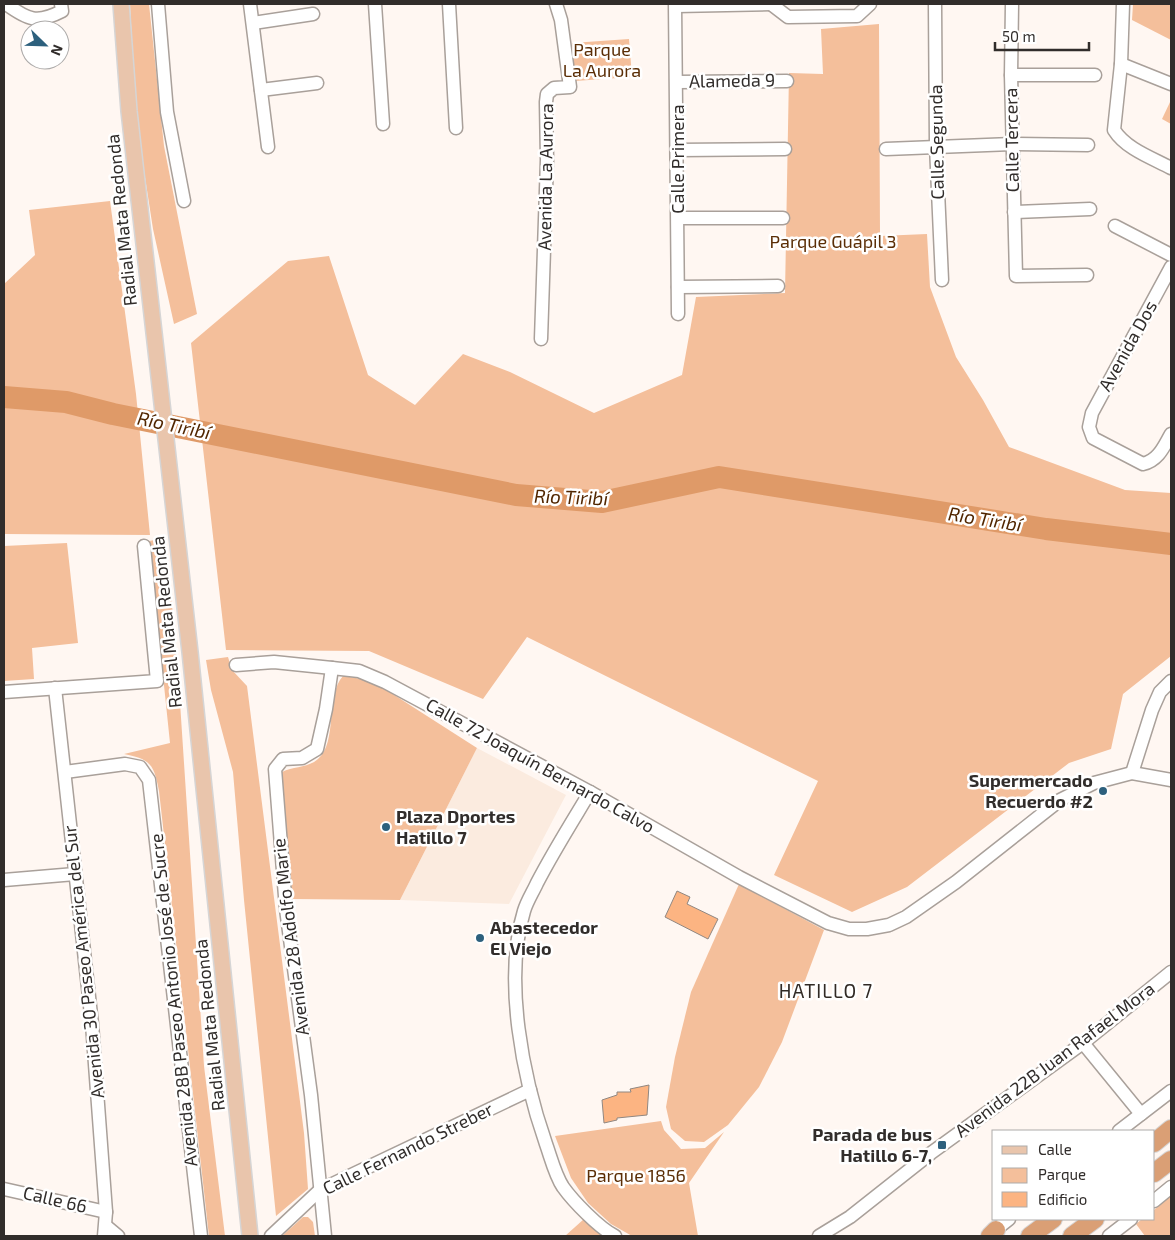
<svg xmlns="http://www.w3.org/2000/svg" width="1175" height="1240" font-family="'Exo 2',sans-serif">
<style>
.built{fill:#fbebdf}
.green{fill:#f4bf9b}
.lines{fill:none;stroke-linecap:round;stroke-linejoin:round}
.river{stroke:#df9a68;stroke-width:22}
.building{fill:#fcb482;stroke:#908781}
.minor-casing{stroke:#a9a09a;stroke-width:15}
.major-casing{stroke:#d6d5d5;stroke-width:18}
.highway-casing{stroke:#d6d5d5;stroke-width:20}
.minor{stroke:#fff;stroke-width:12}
.major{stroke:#e9c5ac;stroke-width:15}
.highway{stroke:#da9f75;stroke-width:18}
.poi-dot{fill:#2d607d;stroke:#fff;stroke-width:2}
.labels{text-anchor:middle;stroke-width:5;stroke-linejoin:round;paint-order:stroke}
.park-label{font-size:18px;fill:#5b2e06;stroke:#fff}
.street-label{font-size:18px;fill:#312d2b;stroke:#fff}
.poi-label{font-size:18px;font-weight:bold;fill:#312d2b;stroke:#fff;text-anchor:end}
.water-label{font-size:19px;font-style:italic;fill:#512600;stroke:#fff}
.neighbourhood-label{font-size:19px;letter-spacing:1px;fill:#312a25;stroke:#fff}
</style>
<rect width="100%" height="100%" fill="#fff7f2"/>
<path class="built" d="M477,748L566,795L509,904L400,900Z"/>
<g class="green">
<path d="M130,4H149L164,146L197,314L174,324L153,229L136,119Z"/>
<path d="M1133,4H1171V40L1132,20Z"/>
<path d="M879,24L880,236L927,234L930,287L956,357L983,400L1009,447L1125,490L1171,493V656L1123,694L1111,749L1069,763L907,887L852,912L774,875L818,781L527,637L483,699L369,651L226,650L191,343L288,261L329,256L368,375L415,405L463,354L510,372L594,413L682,375L696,297L785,293L789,73L823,74L821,29Z"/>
<path d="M629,39L632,77L575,81L572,43Z"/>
<path d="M1171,100V124L1162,119Z"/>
<path d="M110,201L136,394L150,535L4,534V284L35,255L29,210Z"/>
<path d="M166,538L178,672L204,1066L225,1236H209L159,791C154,765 151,759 124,754L170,743L149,541Z"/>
<path d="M67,543L78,643L32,648L34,679L4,681V546Z"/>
<path d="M228,657L232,670L247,686L304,1133L308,1189L276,1216L244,900L233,772L211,690L206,660Z"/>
<path d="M343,676L362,679L388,691L477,748L400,900L292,899L279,780L282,772C294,766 308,768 318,759C338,742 325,696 343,676Z"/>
<path d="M739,884L824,930L782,1042L759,1087L728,1125L704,1142L685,1141L671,1129L666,1107L675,1057L691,992Z"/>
<path d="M661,1121L664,1130L681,1149L705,1148L724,1132L689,1183L698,1236H632L611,1224L588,1203L571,1178L555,1136Z"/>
<path d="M1171,1195V1236H1145L1136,1224L1142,1219H1154V1210Z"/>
<path d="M303,1217H308L313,1222L315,1236H282Z"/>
<path d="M584,1219L603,1236H565Z"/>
</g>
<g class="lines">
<path class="river" d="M4,397L66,402L113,414L516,495L602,502L719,477L1046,529L1171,544"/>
</g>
<g class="building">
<path d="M677,891L690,897L687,904L718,919L708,939L665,917Z"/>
<path d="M649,1085L647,1115L617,1118V1120L604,1123L602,1100L617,1095V1092H631L630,1089Z"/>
</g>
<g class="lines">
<g class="minor-casing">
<g id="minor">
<path d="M6,4C28,20 37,24 62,11L61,4"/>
<path d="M158,4L167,112L184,201"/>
<path d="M250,4L268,147"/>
<path d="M375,4L383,124"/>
<path d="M449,4L456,128"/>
<path d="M675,4L678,314"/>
<path d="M771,4L788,17L857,16L870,4"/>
<path d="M935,4L936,146L942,280"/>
<path d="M1012,4L1011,75L1016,276L1087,275"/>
<path d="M1123,4L1121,64L1114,130C1126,149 1152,158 1171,168"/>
<path d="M676,6L771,4"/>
<path d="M253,23L313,14"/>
<path d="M1121,64L1171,84"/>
<path d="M1011,75H1095"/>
<path d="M677,82L787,81"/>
<path d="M261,90L317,83"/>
<path d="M886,149L1012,144L1088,145"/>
<path d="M678,150L785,149"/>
<path d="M1014,212L1090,209"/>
<path d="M678,218H783"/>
<path d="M1115,226L1171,255"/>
<path d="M1171,267L1092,413L1089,427L1093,438L1143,464C1159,460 1164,446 1171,434"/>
<path d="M678,287L778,286"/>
<path d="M541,339L547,160L546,102L547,94L554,88L570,87L561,20L556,4"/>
<path d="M236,665L274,662L332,668L359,671L385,682L590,792L739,877L828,923L849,929H867L889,925L906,917L956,882L1060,800L1094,783L1132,773L1171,780"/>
<path d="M55,688L92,1024L106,1212L104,1236"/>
<path d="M4,692L157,681L144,546"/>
<path d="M65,772L125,764L140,767L149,780L201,1236"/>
<path d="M1132,773L1152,710L1160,692L1171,681"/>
<path d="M590,792C572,822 553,852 537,883C533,892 527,901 524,911C503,980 523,1078 546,1144C551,1158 555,1175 563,1187C573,1201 599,1228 615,1236"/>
<path d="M4,880L75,874"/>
<path d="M1083,1043L1141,1114"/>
<path d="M1119,1131L1171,1091"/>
<path d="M4,1189L106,1212"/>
<path d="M1154,1201L1171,1187"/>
<path d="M106,1226L118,1236"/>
<path d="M990,1234L1009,1219"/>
<path d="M271,1236L320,1190L530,1090"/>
<path d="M325,1236L311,1095L286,909L275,769L283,759L302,758L317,749L326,709L332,668"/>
<path d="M819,1236L850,1217L931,1153L1083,1043L1171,972"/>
<path d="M1109,1236L1131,1219"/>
</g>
</g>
<g class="major-casing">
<path id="major" d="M121,4L129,111L190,652L250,1236"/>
</g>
<g class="highway-casing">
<g id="highway">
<path d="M1154,1143L1171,1129"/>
<path d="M1154,1173L1171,1160"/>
<path d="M990,1236L996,1230"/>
<path d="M1030,1236L1053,1219"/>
<path d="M1072,1236L1095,1219"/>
</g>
</g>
<use href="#minor" class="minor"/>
<use href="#major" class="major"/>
<use href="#highway" class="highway"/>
</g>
<g class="poi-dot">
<circle cx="1103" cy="791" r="5"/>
<circle cx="386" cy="827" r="5"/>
<circle cx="480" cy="938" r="5"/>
<rect x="937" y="1140" width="10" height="10" rx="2.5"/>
</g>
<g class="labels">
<g class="park-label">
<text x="602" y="56">Parque<tspan x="602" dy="21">La Aurora</tspan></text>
<text x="833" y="248">Parque Guápil 3</text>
<text x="636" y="1182">Parque 1856</text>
</g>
<g class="street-label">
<text transform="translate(732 81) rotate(-1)" y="6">Alameda 9</text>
<text transform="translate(1012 140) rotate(-91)" y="6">Calle Tercera</text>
<text transform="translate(937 142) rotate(-91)" y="6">Calle Segunda</text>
<text transform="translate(678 159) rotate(-90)" y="6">Calle Primera</text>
<text transform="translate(546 177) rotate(-89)" y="6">Avenida La Aurora</text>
<text transform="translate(122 220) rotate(-96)" y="6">Radial Mata Redonda</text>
<text transform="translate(1128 346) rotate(-61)" y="6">Avenida Dos</text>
<text transform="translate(167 622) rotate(-96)" y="6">Radial Mata Redonda</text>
<text transform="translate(540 766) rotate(29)" y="6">Calle 72 Joaquín Bernardo Calvo</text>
<text transform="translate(291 937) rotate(-97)" y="6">Avenida 28 Adolfo Marie</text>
<text transform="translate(84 962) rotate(-96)" y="6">Avenida 30 Paseo América del Sur</text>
<text transform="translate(174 1000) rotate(-96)" y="6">Avenida 28B Paseo Antonio José de Sucre</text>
<text transform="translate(210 1025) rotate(-96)" y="6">Radial Mata Redonda</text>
<text transform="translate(1055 1060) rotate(-37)" y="6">Avenida 22B Juan Rafael Mora</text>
<text transform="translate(408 1149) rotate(-26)" y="6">Calle Fernando Streber</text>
<text transform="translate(55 1200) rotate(13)" y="6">Calle 66</text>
</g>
<g class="poi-label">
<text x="1093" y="787">Supermercado<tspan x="1093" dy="21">Recuerdo #2</tspan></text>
<text x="396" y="823" text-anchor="start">Plaza Dportes<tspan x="396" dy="21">Hatillo 7</tspan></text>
<text x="490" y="934" text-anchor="start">Abastecedor<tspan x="490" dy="21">El Viejo</tspan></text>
<text x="932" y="1141">Parada de bus<tspan x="932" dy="21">Hatillo 6-7,</tspan></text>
</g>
<g class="water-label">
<text transform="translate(174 425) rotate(12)" y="7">Río Tiribí</text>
<text transform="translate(571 497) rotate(2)" y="7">Río Tiribí</text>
<text transform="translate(985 519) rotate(9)" y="7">Río Tiribí</text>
</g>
<g class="neighbourhood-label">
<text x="826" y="998">HATILLO 7</text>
</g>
</g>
<rect width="1175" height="1240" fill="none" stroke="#312d2b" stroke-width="10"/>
<rect x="992" y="1130" width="162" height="90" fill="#ffffff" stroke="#adabaa"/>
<rect x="1002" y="1146" width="25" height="8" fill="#e9c5ac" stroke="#adabaa"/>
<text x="1038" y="1155" font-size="15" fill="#312d2b">Calle</text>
<rect x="1002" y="1168" width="25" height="15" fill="#f4bf9b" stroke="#adabaa"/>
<text x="1038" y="1180" font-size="15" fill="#312d2b">Parque</text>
<rect x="1002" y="1192" width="25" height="15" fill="#fcb482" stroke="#adabaa"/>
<text x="1038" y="1205" font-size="15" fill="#312d2b">Edificio</text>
<g transform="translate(45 45) rotate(113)"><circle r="24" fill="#ffffff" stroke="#adabaa"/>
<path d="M0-4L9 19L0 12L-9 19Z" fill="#2d607d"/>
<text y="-8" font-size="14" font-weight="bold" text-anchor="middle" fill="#312d2b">N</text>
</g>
<path d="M995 42v8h94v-8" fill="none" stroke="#312d2b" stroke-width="2.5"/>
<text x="1002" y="42" font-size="15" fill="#312d2b" stroke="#ffffff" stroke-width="4" paint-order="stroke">50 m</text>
</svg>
